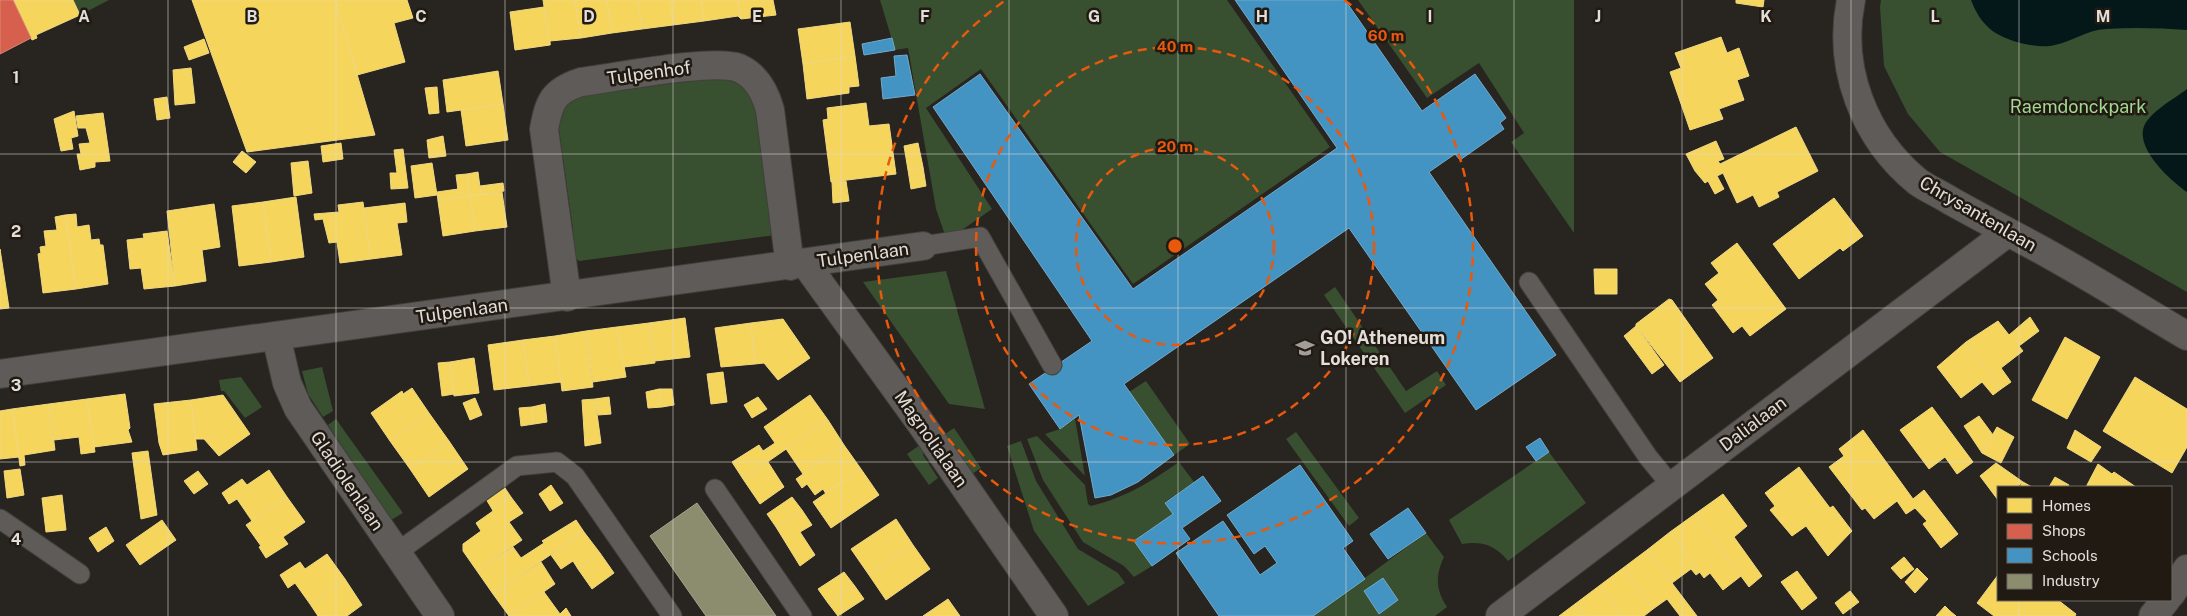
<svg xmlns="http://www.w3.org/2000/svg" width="2187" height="616" font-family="'Public Sans',sans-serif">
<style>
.green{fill:#384f30}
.water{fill:#04181a}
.homes{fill:#f6d55c;stroke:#f0d882}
.shops{fill:#d6604d;stroke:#da8677}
.schools{fill:#4393c3;stroke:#73aaca}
.industry{fill:#8c8c6e;stroke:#a6a58e}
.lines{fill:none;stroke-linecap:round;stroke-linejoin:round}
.service-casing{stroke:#423f3b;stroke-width:21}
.minor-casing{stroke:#423f3b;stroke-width:30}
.service{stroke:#5e5b58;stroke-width:19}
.minor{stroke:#5e5b58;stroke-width:28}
.grid{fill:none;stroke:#e3ded9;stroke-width:1;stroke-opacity:0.55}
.ring{fill:none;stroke:#e8590c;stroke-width:2.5;stroke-dasharray:9 6}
.labels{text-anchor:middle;stroke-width:5;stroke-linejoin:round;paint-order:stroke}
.street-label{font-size:18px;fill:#e3ded9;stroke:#211a13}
.park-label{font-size:18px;fill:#a1d790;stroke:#211a13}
.poi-label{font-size:18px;font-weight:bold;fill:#e3ded9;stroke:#211a13;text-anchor:start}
.grid-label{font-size:16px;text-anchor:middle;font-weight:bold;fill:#e3ded9;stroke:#211a13;stroke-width:5;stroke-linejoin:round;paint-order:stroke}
.centre{fill:#e8590c;stroke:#211a13;stroke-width:2.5}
.ring-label{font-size:15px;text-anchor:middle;font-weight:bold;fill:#e8590c;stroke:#211a13;stroke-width:5;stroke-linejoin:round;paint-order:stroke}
</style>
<rect width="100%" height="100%" fill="#282420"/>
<g class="green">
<path d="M73,0H109L80,15Z"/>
<path d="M880,0H1227L1330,147L1133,284L981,69L926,108L992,209L962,230L945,235L936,209L908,48L895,50Z"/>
<path d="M1358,0H1574V233L1511,142L1524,133L1479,63L1427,98Z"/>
<path d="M1881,0H2187V292L1940,152L1908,114L1884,66L1880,7Z"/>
<path d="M711,75L739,81L756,98L776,235L579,261L571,255L568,236L573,230L557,115L569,98Z"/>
<path d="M946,271L985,409L949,404L863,282Z"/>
<path d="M1335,287L1406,391L1437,371L1446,385L1405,413L1324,295Z"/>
<path d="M322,367L333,411L323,417L308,394L302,371Z"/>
<path d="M241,377L262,407L245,418L224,391H221L219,380Z"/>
<path d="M1146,381L1190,444L1174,455L1129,392Z"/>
<path d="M336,419L403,513L391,520L328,425Z"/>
<path d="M1075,419L1085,476L1045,434L1060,429Z"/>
<path d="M954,428L981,468L972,474L945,434Z"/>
<path d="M1296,432L1359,518L1349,526L1286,439Z"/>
<path d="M1037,436L1085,485L1088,504L1091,506C1126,497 1149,483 1179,462L1194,482L1165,502L1173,514L1134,541L1152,566L1134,577L1124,566L1083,542L1043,480L1027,439Z"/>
<path d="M1021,441L1036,481L1078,549L1118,573L1125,583L1088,606L1034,531L1007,446Z"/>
<path d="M924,442L923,455L938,478L929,485L907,454Z"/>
<path d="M1549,452L1586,503L1508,561C1495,545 1482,541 1462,544L1449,520Z"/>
<path d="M1426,533L1444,557C1435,576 1436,590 1447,607L1435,616H1313Z"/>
</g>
<g class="water">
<path d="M1971,0H2187V30C2161,28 2133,27 2106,29C2087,30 2073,41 2055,45C2038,50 1999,40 1987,26C1979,18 1975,10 1971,0Z"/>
<path d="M2187,89V192C2171,181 2133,147 2145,124C2153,110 2174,99 2187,89Z"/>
</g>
<g class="homes">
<path d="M13,0H73L80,15L36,35L37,38L32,40Z"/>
<path d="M192,0H335L375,135L247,152Z"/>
<path d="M335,0H407L413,18L394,23L405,62L357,75Z"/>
<path d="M543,0H575L581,38L550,41V45Z"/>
<path d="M575,0H607L612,33L581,38Z"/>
<path d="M607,0H638L642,29L612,33Z"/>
<path d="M638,0H670L673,25L642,29Z"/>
<path d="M670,0H701L704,21L673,25Z"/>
<path d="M701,0H738L741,19L738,16L704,21Z"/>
<path d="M738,0H773L776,15L741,19Z"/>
<path d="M1736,0H1764L1763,7L1736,3Z"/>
<path d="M544,7L550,45L515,50L510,12Z"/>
<path d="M850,22L855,56L803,64L798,29Z"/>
<path d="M1721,37L1727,53L1739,48L1749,76L1737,80L1744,100L1719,109L1723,119L1690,130L1670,72L1681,68L1675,53Z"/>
<path d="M204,39L209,53L189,60L184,47Z"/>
<path d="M855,56L859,86L849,87V93L807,99L803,64Z"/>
<path d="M191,68L195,103L175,105L173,70Z"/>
<path d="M498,71L503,104L447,112L443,80Z"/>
<path d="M437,87L439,113L429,114L425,88Z"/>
<path d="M167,97L170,118L157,120L154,99Z"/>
<path d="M866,103L869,126L889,124L896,174L831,182L823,120L828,119L827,108Z"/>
<path d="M503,104L508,140L466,146L461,110Z"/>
<path d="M74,111L78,136L71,138L73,149L61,151L54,119Z"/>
<path d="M103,113L110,161L95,162V167L80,170L77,154H81L79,144L90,143L86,128H78L76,116Z"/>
<path d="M1796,127L1818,171L1777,192L1779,197L1759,207L1753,195L1737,203L1723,173L1717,176L1724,189L1715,194L1708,181L1705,183L1695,171L1686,154L1716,141L1724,159L1718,161L1720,164Z"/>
<path d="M443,136L446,156L429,158L427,140Z"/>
<path d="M341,143L343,159L323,162L321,146Z"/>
<path d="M918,143L923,167L908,170L904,146Z"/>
<path d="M403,149L408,188L391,189L390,173H397L394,150Z"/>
<path d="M242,151L256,162L246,173L233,162Z"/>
<path d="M308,161L312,193L294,196L291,163Z"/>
<path d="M432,163L437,195L415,198L411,166Z"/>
<path d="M923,167L926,186L911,189L908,170Z"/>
<path d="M478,172L481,195L470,196L467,174Z"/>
<path d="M467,174L470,196L459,198L456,175Z"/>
<path d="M846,181L849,201L833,203L832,182Z"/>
<path d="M503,183L504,191L481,195L480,186Z"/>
<path d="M458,189L459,198L438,201L437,192Z"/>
<path d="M502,192L507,227L475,231L470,196Z"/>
<path d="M470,196L475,231L443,236L438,201Z"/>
<path d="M296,197L304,257L271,262L263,202Z"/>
<path d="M1834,198L1863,236L1843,251L1840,248L1799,279L1773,244Z"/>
<path d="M263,202L271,262L239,266L232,206Z"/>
<path d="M363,202L371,259L340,263L337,242L329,243L323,219L315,220L314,214L339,212L338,205Z"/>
<path d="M405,203L407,222L397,223L402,255L371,259L364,208Z"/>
<path d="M214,204L220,247L202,250L206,281L175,286L167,211Z"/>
<path d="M76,214L77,227L89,225L91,240L99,239L100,245H103L108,284L76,289L65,215Z"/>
<path d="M65,215L76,289L43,293L38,254L41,253L40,247L46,246L44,231L57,230L55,217Z"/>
<path d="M167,231L175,286L144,289L141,268L130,269L127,240L144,238L143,234Z"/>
<path d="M1737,243L1786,309L1750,336L1742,326L1733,333L1712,305L1718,300L1705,284L1719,273L1711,263Z"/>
<path d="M0,249L9,308L0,309Z"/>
<path d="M1594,269H1617V294H1595Z"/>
<path d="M1669,299L1672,300L1713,358L1680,382L1636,326V324Z"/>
<path d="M2030,317L2039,331L2019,346L2023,351L2001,368L2011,382L2001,389L1966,342L1998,321L2009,335Z"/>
<path d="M685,318L690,357L655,361L649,323Z"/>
<path d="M783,319L810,358L778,380L764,363L755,364L751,323Z"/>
<path d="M649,323L655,363L624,367L617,327Z"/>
<path d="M751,323L755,364L721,367L715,328Z"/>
<path d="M1636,326L1664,365L1652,374L1624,336Z"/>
<path d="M617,327L626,377L593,382L586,331Z"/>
<path d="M586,331L593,387L562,391L555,336Z"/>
<path d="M555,336L561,382L529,386L523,340Z"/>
<path d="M2065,337L2100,357L2067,419L2032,400Z"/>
<path d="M523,340L529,386L494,390L488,345Z"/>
<path d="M1966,342L2001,389L1993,395L1982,382L1961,398L1937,367Z"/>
<path d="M474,358L479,393L454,396L450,362Z"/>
<path d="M450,362L454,394L442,396L438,363Z"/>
<path d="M723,372L727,402L711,404L707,374Z"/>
<path d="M2135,377L2187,409V447L2172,473L2103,431Z"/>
<path d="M412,388L429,413L390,441L371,413L402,391L403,394Z"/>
<path d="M659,389H672L674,405L662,407Z"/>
<path d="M659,389L662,407L648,408L646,392Z"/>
<path d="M125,394L130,428L128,430L132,442L94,447L87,399Z"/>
<path d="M223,395L250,434L219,456L204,439H195L191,400Z"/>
<path d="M810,395L828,420L743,479L732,462L759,445L763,451L775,443L764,427Z"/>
<path d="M609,397L611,414L598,415L595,399Z"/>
<path d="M758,397L767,409L752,418L744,405Z"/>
<path d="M475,398L482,415L470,420L463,403Z"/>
<path d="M87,399L95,452L81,454L79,437L54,440L49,404Z"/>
<path d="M595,399L601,443L585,446L582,400Z"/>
<path d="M191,400L197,450L163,455L159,443L154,404Z"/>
<path d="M49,404L55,450L24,455L25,465L20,466L12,409Z"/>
<path d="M545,404L547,422L534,424L532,407Z"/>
<path d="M532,407L534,424L521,426L519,408Z"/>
<path d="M1932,407L1973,462L1957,474L1945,457L1929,469L1900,430Z"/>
<path d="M12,409L19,457L0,459V411Z"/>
<path d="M429,413L449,441L410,469L390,441Z"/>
<path d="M1979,416L1993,435L1982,453L1964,426Z"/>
<path d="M828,420L844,445L803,474L786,449Z"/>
<path d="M1997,427L2014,437L2001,463L1982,453Z"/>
<path d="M1863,430L1913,499L1924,490L1958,534L1941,548L1923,524L1927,521L1915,508L1906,514L1897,501L1874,519L1865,508L1862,510L1829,467L1844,456L1839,449Z"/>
<path d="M2075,430L2101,447L2091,462L2067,448Z"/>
<path d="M449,441L468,469L429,497L410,469Z"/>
<path d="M844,445L861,469L826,494L823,489L815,495L807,484L802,488L796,479Z"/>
<path d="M148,451L157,515L141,519L132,453Z"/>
<path d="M768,462L784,487L760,504L743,479Z"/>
<path d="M1996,463L2023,482L2017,487H1998V500L1980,476Z"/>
<path d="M2098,464L2112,474L2114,472L2136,487H2086Z"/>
<path d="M1799,467L1830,508L1833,506L1852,531L1828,556L1806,526L1792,536L1770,510L1775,506L1765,493Z"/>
<path d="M20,469L24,495L7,498L4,471Z"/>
<path d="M861,469L879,495L831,528L813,502Z"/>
<path d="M269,470L287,497L252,521L237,499L229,504L222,493L242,479L247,485Z"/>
<path d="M198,471L208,484L194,494L184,481Z"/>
<path d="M2055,477L2069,485L2068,487H2049Z"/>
<path d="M2023,482L2032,487H2020Z"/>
<path d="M551,485L563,503L550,511L539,494Z"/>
<path d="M505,488L511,497L492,509L486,499Z"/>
<path d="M1723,494L1747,526L1734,537L1762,576L1749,587L1695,514Z"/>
<path d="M62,495L66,530L46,532L42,498Z"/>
<path d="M287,497L305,522L283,537L288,544L266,558L259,547L261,546L246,525Z"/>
<path d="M511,497L523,513L509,522L522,540L477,571L463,551V544L481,531L476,523L493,511L492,509Z"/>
<path d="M792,497L802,510L776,527L767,514Z"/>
<path d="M802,510L812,525L800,532L815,555L800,566L776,527Z"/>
<path d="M1695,514L1741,576L1723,590L1710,573L1704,578L1670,532Z"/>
<path d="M896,519L913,545L869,575L851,549Z"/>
<path d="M162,520L176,540L140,565L126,545Z"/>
<path d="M576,520L584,532L493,594L477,571L513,547L521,558L544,543L542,541Z"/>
<path d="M106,527L114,541L98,552L89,538Z"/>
<path d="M584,532L600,553L578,569L573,561L561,569L551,555Z"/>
<path d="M1670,532L1700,572L1696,575L1691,569L1672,583L1647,550Z"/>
<path d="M913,545L930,569L886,600L869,575Z"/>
<path d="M1647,550L1697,616H1680L1667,599L1653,609L1623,568Z"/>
<path d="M600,553L614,573L592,589L578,569Z"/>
<path d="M327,554L345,579L310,604L295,583L288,588L280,575L300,562L305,569Z"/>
<path d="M1904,557L1914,569L1901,579L1891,568Z"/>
<path d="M541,562L555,584L509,616L493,594Z"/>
<path d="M1623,568L1653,609L1644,616H1622L1599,586Z"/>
<path d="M1917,568L1928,579L1915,593L1905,582Z"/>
<path d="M1797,571L1817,598L1802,610L1781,582Z"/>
<path d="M844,572L854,585L828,603L818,589Z"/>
<path d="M1998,575V600H2058L2076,614L2075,616H1994L1977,603Z"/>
<path d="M345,579L362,605L347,616H318L310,604Z"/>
<path d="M854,585L864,599L838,616L828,603Z"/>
<path d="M1599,586L1622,616H1584L1575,604Z"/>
<path d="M1850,591L1859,602L1843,614L1835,603Z"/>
<path d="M544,592L560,614L566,608L571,616H509Z"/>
<path d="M948,599L960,616H923Z"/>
<path d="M1575,604L1584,616H1559Z"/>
<path d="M1945,606L1950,611L1956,616H1936Z"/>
</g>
<path class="shops" d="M0,0H13L31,38L0,54Z"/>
<g class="schools">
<path d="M1235,0H1345L1422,111L1475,74L1506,118L1500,123L1504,129L1460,160L1455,154L1429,172L1556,355L1476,410L1349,228L1124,384L1174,455L1138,482L1111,495L1095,498L1079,415L1060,429L1029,384L1092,341L933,107L980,74L1133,289L1337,148Z"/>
<path d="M892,38L895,50L864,55L862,44Z"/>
<path d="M907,55L915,95L883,99L881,78L896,76L894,56Z"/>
<path d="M1540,438L1549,452L1536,461L1526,447Z"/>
<path d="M1300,465L1353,541L1343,548L1365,579L1313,616H1219L1176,553L1223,521L1260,575L1277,563L1265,546L1254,554L1227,515Z"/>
<path d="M1203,476L1221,501L1182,528L1190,539L1152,566L1134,541L1173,514L1165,503Z"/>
<path d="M1408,508L1426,533L1388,559L1370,534Z"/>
<path d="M1383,578L1398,600L1379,614L1364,591Z"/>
</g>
<path class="industry" d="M697,503L776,616H706L650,536Z"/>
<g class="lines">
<g class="service-casing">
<g id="service">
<path d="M923,246L980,237L1052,365"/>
<path d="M1529,282L1648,457L1671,485"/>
<path d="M715,489L802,616"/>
<path d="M0,519L80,574"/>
<path d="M396,553L517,466L557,462L575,476L672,616"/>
</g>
</g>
<g class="minor-casing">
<g id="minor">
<path d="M1851,0C1837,68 1864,138 1918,182C1928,189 1940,194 1951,201C1978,216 2006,231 2034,246C2086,274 2136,306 2187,336"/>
<path d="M805,263L922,425L1054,616"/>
<path d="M567,297L544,129C549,102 553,91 581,82C613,78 714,58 739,68C757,76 765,92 770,110L790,266"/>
<path d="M276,336L287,383L298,408L440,616"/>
<path d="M0,374L923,246"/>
<path d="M2171,594L2187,569"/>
<path d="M1500,616L2007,233"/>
<path d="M2153,616L2166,600"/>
</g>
</g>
<use href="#service" class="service"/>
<use href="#minor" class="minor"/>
</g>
<path class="grid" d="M168,0V616M336,0V616M505,0V616M673,0V616M841,0V616M1009,0V616M1178,0V616M1346,0V616M1514,0V616M1682,0V616M1851,0V616M2019,0V487M0,154H2187M0,308H2187M0,462H2187M2019,600V616"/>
<g class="ring">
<circle cx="1175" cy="246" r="99"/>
<circle cx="1175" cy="246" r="199"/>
<path d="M1344 0A298 298 0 1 1 1006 0"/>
</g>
<defs>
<g id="school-bare" transform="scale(1.5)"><path d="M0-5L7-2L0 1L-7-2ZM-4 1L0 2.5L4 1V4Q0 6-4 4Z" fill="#a29d98" stroke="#211a13" stroke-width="2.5" paint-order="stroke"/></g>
</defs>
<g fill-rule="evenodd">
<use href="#school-bare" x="1305" y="348"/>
</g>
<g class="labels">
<g class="street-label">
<text transform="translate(649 73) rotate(-8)" y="6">Tulpenhof</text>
<text transform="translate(1978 214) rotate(30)" y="6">Chrysantenlaan</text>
<text transform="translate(863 255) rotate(-8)" y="6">Tulpenlaan</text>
<text transform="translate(462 311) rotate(-8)" y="6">Tulpenlaan</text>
<text transform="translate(1753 424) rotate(-37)" y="6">Dalialaan</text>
<text transform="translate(931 439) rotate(55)" y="6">Magnolialaan</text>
<text transform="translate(347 481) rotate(56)" y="6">Gladiolenlaan</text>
</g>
<g class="park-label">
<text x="2078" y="113">Raemdonckpark</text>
</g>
<g class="poi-label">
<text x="1320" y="344">GO! Atheneum<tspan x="1320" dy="21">Lokeren</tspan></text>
</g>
</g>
<g class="grid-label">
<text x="84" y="22">A</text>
<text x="252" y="22">B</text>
<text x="421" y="22">C</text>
<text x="589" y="22">D</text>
<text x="757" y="22">E</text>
<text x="925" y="22">F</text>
<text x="1094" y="22">G</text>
<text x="1262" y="22">H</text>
<text x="1430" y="22">I</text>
<text x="1598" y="22">J</text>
<text x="1766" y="22">K</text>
<text x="1935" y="22">L</text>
<text x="2103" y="22">M</text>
<text x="16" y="83">1</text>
<text x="16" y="237">2</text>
<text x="16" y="391">3</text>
<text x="16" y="545">4</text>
</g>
<circle cx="1175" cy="246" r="8" class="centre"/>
<g class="ring-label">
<text x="1386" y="41">60 m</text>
<text x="1175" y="52">40 m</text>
<text x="1175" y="152">20 m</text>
</g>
<rect x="1997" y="486" width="175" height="115" fill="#211a13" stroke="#6f6862"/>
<rect x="2007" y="498" width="25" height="15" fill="#f6d55c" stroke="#6f6862"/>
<text x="2042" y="511" font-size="15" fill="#e3ded9">Homes</text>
<rect x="2007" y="524" width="25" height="15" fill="#d6604d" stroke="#6f6862"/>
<text x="2042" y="536" font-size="15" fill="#e3ded9">Shops</text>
<rect x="2007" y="548" width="25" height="15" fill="#4393c3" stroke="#6f6862"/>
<text x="2042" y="561" font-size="15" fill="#e3ded9">Schools</text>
<rect x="2007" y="574" width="25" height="15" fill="#8c8c6e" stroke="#6f6862"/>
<text x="2042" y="586" font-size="15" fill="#e3ded9">Industry</text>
</svg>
